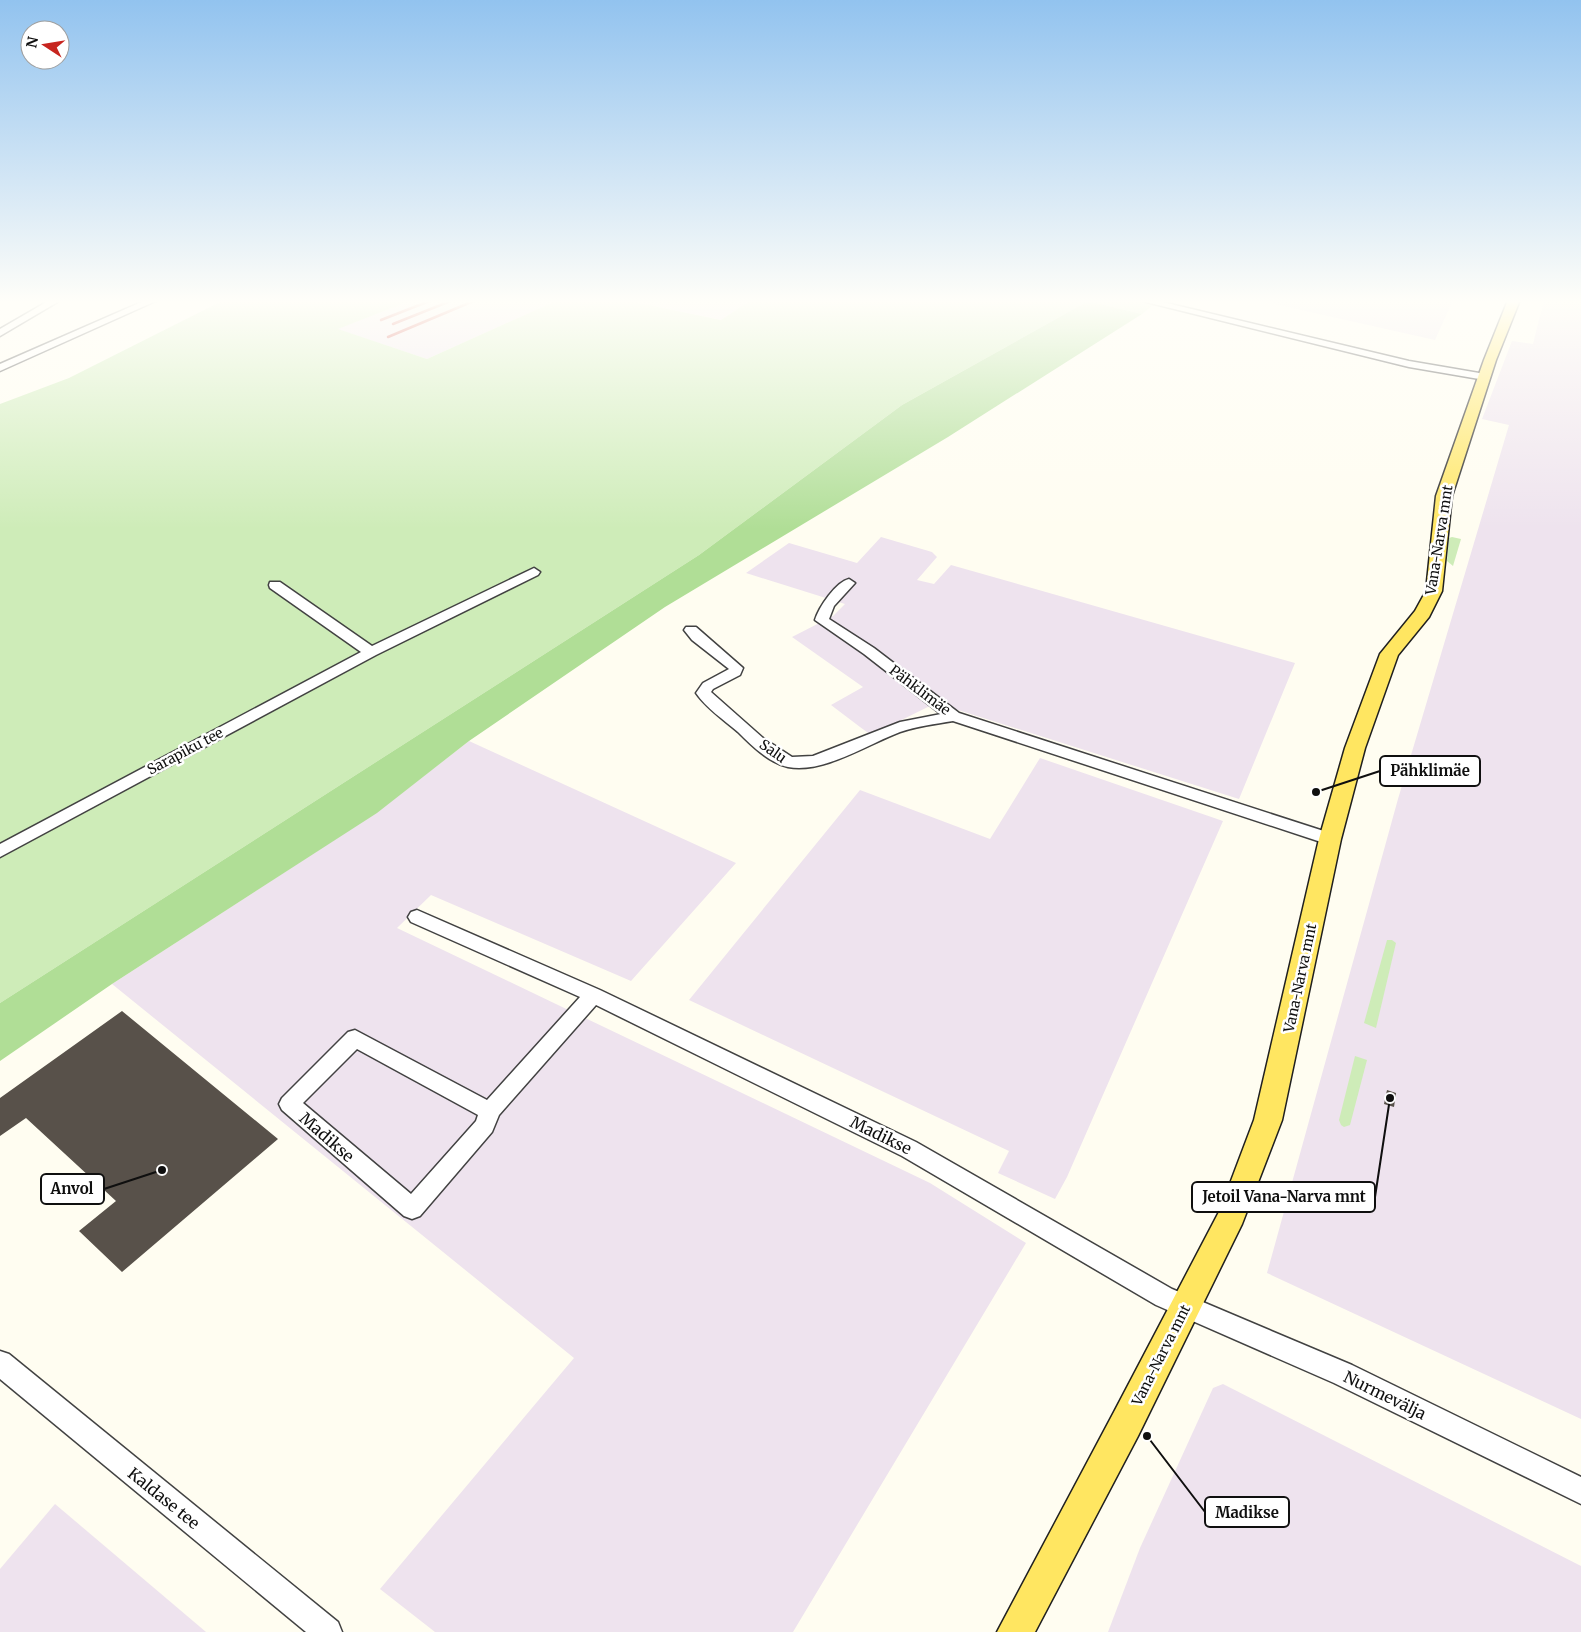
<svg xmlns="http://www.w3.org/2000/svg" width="1581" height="1632" font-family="Merriweather,serif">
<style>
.industrial{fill:#eee3ee}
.green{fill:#ceecb8}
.forest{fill:#b0de96}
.building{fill:#58514a}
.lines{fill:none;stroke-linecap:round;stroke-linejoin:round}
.minor-casing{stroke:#424242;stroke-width:3}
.major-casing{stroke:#202020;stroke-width:3}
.minor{fill:#fff;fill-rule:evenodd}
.major{fill:#ffe661;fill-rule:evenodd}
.rail{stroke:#c7251f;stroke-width:2.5}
.labels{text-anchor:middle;stroke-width:5;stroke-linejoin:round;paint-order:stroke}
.street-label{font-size:14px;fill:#0f0f0f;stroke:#fff}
.near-street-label{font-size:16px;fill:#0f0f0f;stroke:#fff}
.leader{fill:none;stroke:#0f0f0f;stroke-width:2}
.callout-dot{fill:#0f0f0f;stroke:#fff;stroke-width:2}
.callout{fill:#fff;stroke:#0f0f0f;stroke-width:2}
.callout-label{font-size:15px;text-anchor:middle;font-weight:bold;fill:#0f0f0f}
</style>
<rect width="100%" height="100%" fill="#fffdf1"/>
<g class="industrial">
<path d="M412,300H558L427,359L337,329Z"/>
<path d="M625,300H751L722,320Z"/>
<path d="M1257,300H1453L1435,340Z"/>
<path d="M1544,300H1581V1419L1267,1273L1398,799L1509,425L1482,419L1512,341L1533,344Z"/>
<path d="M881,537L932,552L937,557L917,580L934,584L951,565L1295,663L1239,799L936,703L871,735L860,727L831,705L863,687L792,637L833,616L845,604L746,573L789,543L857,563Z"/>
<path d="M469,741L736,863L631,981L431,895L397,928L930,1183L1026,1243L793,1632H435L380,1589L574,1358L112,984L376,813Z"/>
<path d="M1040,758L1223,821L1067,1177L1055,1199L998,1173L1009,1151L689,1000L860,790L990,839Z"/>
<path d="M1223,1384L1581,1566V1632H1108L1140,1548L1213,1388Z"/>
<path d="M55,1504L206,1632H0V1569Z"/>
</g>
<g class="green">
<path d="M224,300H412L338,329L427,359L558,300H625L721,320L751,300H1159L1142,314L1088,301L902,405L699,555L0,1003V404L69,378Z"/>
<path d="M1452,537L1461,539L1453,566L1447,561L1449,538Z"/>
<path d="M1387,940H1392L1396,943L1376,1028L1364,1023Z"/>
<path d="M1355,1056L1367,1060L1350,1125L1344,1127L1341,1125L1339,1120Z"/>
</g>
<path class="forest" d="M1088,301L1142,314L948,437L665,607L469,741L377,813L112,984L0,1061V1003L699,555L902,405Z"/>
<g class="building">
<path d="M122,1011L278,1139L122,1272L79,1231L116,1201L26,1118L0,1136V1098Z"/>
<path d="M1387,1090L1396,1093L1394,1107L1384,1104Z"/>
</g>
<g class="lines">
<g class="minor-casing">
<g id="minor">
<path d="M50,300H61L0,336V329Z"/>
<path d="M146,300H158L0,371V364Z"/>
<path d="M1138,300H1154L1409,361L1485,374L1490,377L1485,380L1409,367Z"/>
<path d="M534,568L540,572L538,575L376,655L0,857V844L361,652L270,588L269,585L270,582H280L372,646Z"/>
<path d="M849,579L855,583L834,606L829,619L874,648L959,713L1336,835L1338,839L1336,843L1330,845L1324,843L953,721C935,724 917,726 900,732C868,744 823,774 788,767C769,763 751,745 738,732C724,720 706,708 696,693L703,683L729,669L692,640L684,630L686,627H696L743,668L740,675L713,689L711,692L763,738L792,757L813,756L900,722L941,714L864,654L815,620C819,607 836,582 849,579Z"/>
<path d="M417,910L600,990L916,1142L1172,1289L1352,1365L1581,1477V1504L1334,1383L1156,1305L902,1156L596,1005L499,1115L492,1132L420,1216L412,1219L404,1216L282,1110L279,1104L282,1098L348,1032L355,1030L487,1100L580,997L411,922L408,917L411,912ZM357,1049L478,1115L476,1121L411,1194L303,1103Z"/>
<path d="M0,1351L9,1354L338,1622L342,1632H306L0,1379Z"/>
</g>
</g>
<g class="major-casing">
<path id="major" d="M1508,300H1520L1496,360L1452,496L1442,591L1429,617L1398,655L1365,748L1341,839L1282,1120L1242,1224L1138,1436L1035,1632H997L1114,1412L1220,1210L1254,1120L1319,839L1345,748L1380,654L1415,611L1426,591L1436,496L1484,360Z"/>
</g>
<use href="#minor" class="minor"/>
<use href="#major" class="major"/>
<g class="rail">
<path d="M381,320L432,300"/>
<path d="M393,324L453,300"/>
<path d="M388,337L476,300"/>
</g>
</g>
<linearGradient id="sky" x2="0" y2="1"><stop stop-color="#92c3ef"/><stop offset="0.57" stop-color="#fffef9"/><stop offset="1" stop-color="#fffef9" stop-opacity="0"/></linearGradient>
<rect width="1581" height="529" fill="url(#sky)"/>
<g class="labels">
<g class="street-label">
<text transform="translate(1439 540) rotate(-81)" y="5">Vana-Narva mnt</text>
<text transform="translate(920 690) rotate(37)" y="5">Pähklimäe</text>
<text transform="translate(185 751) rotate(-28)" y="5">Sarapiku tee</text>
<text transform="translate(773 751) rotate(35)" y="5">Salu</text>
<text transform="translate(1300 978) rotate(-78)" y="5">Vana-Narva mnt</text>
<text transform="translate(1161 1355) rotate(-63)" y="5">Vana-Narva mnt</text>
</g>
<g class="near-street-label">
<text transform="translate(881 1135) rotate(26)" y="6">Madikse</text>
<text transform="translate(327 1137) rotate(41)" y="6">Madikse</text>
<text transform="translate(1385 1395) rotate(26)" y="6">Nurmevälja</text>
<text transform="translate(164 1498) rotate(39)" y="6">Kaldase tee</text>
</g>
</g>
<path class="leader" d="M1316 792L1380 771M162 1170L104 1189M1390 1098L1375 1197M1147 1436L1205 1512"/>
<g class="callout-dot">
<circle cx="1316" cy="792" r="5"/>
<circle cx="162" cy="1170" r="5"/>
<circle cx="1390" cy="1098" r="5"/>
<circle cx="1147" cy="1436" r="5"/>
</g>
<g class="callout">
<rect x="1380" y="756" width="100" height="30" rx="5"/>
<rect x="41" y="1174" width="63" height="30" rx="5"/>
<rect x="1192" y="1182" width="183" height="30" rx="5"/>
<rect x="1205" y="1497" width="84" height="30" rx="5"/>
</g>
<g class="callout-label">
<text x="1430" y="776">Pähklimäe</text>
<text x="72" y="1194">Anvol</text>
<text x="1284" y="1202">Jetoil Vana-Narva mnt</text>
<text x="1247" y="1518">Madikse</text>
</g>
<g transform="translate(45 45) rotate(282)"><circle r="24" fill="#ffffff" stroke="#9f9f9f"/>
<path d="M0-4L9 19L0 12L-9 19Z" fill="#c7251f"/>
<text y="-8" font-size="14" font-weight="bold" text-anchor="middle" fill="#0f0f0f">N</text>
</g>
</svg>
